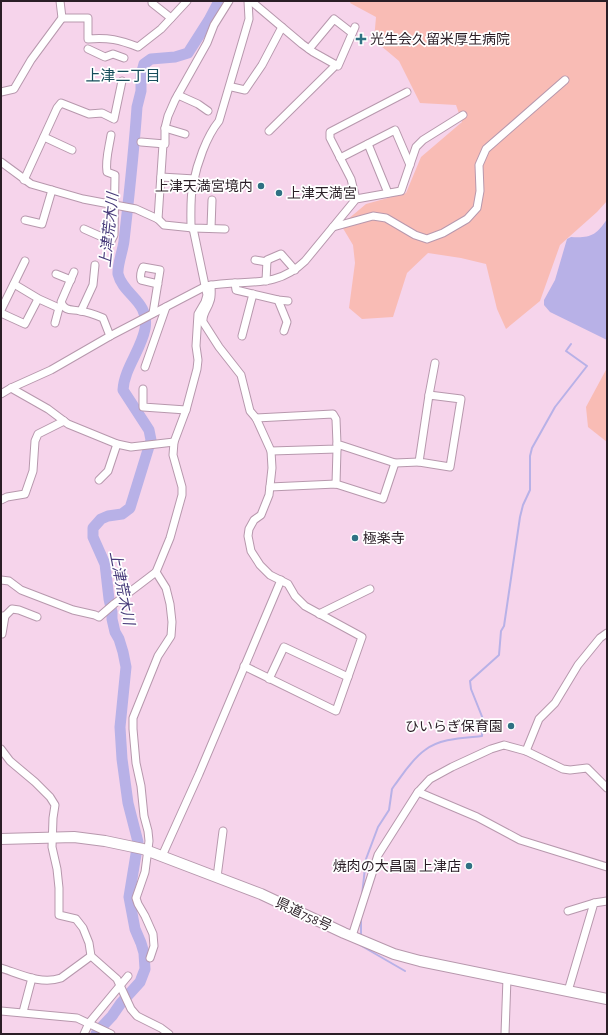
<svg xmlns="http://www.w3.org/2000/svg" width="608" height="1035" font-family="'Alegreya Sans','Noto Sans JP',sans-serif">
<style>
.green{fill:#f9bcb5}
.water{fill:#b8b1e7}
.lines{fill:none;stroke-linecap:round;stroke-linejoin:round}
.stream{stroke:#b8b1e7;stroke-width:2}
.river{stroke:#b8b1e7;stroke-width:11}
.minor-casing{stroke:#b798ad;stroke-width:9}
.secondary-casing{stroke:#b798ad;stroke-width:12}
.minor{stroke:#fff;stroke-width:7}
.secondary{stroke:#fff;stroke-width:10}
.poi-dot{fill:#2f7183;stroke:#fff;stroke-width:1.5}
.labels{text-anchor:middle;stroke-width:3.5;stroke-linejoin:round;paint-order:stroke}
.poi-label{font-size:14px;fill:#2a1e26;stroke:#fff;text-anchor:start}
.street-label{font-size:14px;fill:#2a1e26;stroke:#fff}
.neighbourhood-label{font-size:15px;fill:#164d5b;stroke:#fff}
.water-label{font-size:15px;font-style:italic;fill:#463979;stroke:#fff}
</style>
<rect width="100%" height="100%" fill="#f6d4eb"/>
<g class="green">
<path d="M351,1H607V201L597,212L560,245L540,301L506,329L497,309L486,264L461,258L428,253L407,273L393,317L362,319L349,308L355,263L353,245L341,225L366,204L406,193L421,157L462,122L456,105L420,103L399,61L374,40L376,17L350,3Z"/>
<path d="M607,368V442L588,427L586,407Z"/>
</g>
<path class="water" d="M607,219V340L550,312L544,305V300L555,280L567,239L571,237C590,238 596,236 607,219Z"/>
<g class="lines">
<g class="stream">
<path d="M362,895L366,859L378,827L389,810L392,789L394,786C403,774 412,759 425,750C440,738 464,738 482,736L483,719L471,689L470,681L499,655L501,631L504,626L520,517L523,505L530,490V456L532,448L555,407L587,366L566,351L571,344"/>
<path d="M361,937V915"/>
<path d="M360,945L405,971"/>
</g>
<path class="river" d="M96,1034L97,1032L112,1016L121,1003L140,982L145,969L144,953L141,943L135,929L129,897L138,842L128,803L122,759L120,727L126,667L123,652L119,639L115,632L112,619V612L109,599L105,564L93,537V528L101,519L108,516L122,514L130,508L151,440L149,430L123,390C124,369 141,350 145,329C150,301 123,295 118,274C117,266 123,250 124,241C129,196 134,152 137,107L141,91V75L144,64L151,59L175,57L188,53L209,20L219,1"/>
<g class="minor-casing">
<g id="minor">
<path d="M152,1V3L171,18"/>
<path d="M251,1L302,44L313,52L338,66L355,27"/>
<path d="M62,18H88V39C108,37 120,40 138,47L161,29L187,1"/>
<path d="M88,49L105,57L113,54L124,58"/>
<path d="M309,49L334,19L352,33"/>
<path d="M232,87L245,90L262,65L282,27"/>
<path d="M1,92L14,89L31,60L62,18L60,1"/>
<path d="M178,95L198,104L208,111"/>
<path d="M165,128L185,134"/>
<path d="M269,131L336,65"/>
<path d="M44,137L72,150"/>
<path d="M141,142L165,144V128L168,116L175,100L207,43L214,25L229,1"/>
<path d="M368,144L388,193"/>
<path d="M340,158L395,130L410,165"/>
<path d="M1,162L31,184L83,199L136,209L158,219L164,225L193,228L225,229"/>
<path d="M161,177L195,179"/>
<path d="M24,180L57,108L61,103L89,114L102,113L114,119L122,81"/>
<path d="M356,199L351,179L330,138V132L407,92"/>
<path d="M158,219L163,144"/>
<path d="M25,220L42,224L52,190"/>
<path d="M333,227L373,216L386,218L415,235L427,239L443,233L467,219L477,208L480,191L479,165L486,149L565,80"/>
<path d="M191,228C191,214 190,198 193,184C197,164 206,137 219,121L249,19L248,1"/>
<path d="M211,228L212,200"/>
<path d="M84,229L111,241L114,235L115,175L107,172C105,160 109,148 111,135"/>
<path d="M255,260L267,262"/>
<path d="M74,272L61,302C65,312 72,309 80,311C88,312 96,315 103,318L110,336"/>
<path d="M56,274L71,280"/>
<path d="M266,281L267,260L281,254L295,270"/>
<path d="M235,283L236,290L278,300L288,301"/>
<path d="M14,284L39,299L59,308"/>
<path d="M211,285C211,290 212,296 210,301C208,309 202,313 203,322L219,347L241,375L250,411L256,418L271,451L272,468L269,495L261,515L254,520L249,529L248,536L251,551L260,565L270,575L288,584L295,596L305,606L362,637L336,711L244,666"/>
<path d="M278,300L287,322L284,331"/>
<path d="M1,310L25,261"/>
<path d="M81,311L93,285L95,265"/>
<path d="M1,313L25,324L38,299"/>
<path d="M153,313L160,270L143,267C141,271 140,276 141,280L158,284"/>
<path d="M55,323L59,308L61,305"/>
<path d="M242,336L253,294"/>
<path d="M145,367L166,307"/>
<path d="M11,388L48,409L68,424L117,444L131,447L174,442"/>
<path d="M143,389V407L186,410"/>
<path d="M1,394L11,388L51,370L110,336L206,286C244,278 274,291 305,261L356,199L401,191L416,147L423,140L463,115"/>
<path d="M429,395L461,399L450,467L419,462Z"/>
<path d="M429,395L435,363"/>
<path d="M256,418L333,414L336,419L337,444L395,463L419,462"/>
<path d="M271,451L337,449V444"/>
<path d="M99,480L108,471L117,444"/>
<path d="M336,484L337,449"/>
<path d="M270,487L336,484L383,499L395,463"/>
<path d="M1,500L7,497L25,494L33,471L35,441L38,434L64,421"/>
<path d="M1,580L9,581L21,590L73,610L95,615L99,617L114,604L156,572L170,538L182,495V487L173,455L174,442L186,410L197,369L198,360L196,346L198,314L205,302L207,295L193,228"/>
<path d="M319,614L370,589"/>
<path d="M1,616H5L2,634"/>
<path d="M5,616L12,609L19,610L37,617"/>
<path d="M269,679L284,647L348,677"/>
<path d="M1,749L10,761L35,782L50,797L55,805L53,818L52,847L57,869L59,888V915L76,919L83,928L89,943L91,956L117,979L131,1009L137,1016L161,1028L169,1034"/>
<path d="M526,751L539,719L555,703L578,665L600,638L607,633"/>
<path d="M418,792L477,817L520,840L607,867"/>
<path d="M162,856L199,774L281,580"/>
<path d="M217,877L223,831"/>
<path d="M568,911L594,903"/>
<path d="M352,936L378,855L418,792L430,779L452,767L491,749L504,745L526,751L563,769L570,770L587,768L607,788"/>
<path d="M150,958L154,946L153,934L145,916L138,904L136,898L145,872L149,841L148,831L144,816L141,786L136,763L133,729V718L158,656L171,636L172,622L170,604L166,588L156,572"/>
<path d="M1,968C20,974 41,985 61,978L91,956"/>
<path d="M568,991L594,903L607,901"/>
<path d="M1,1011L77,1018L111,1034"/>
<path d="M23,1012L32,978"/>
<path d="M84,1034L89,1023L128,976"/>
<path d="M505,1034L507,978"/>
</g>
</g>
<g class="secondary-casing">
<path id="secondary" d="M1,839L74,837L105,841L143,849L261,894L344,933L394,954L420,961L607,999"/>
</g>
<use href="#minor" class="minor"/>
<use href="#secondary" class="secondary"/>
</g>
<g class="poi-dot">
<path d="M359 33h4v4h4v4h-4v4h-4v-4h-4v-4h4z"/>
<circle cx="261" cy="186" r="4"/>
<circle cx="279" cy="193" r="4"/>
<circle cx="355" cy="538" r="4"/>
<circle cx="511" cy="726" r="4"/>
<circle cx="469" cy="866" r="4"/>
</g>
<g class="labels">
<g class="poi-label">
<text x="370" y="44">光生会久留米厚生病院</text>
<text x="253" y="191" text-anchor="end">上津天満宮境内</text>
<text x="287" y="198">上津天満宮</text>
<text x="363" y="543">極楽寺</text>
<text x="503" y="731" text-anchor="end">ひいらぎ保育園</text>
<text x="461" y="871" text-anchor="end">焼肉の大昌園 上津店</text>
</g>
<g class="street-label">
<text transform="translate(304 914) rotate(25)" y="5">県道758号</text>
</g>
<g class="neighbourhood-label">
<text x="123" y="81">上津二丁目</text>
</g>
<g class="water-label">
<text transform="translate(109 230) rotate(-84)" y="5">上津荒木川</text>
<text transform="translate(122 588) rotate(79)" y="5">上津荒木川</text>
</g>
</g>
<rect width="608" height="1035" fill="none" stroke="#2a1e26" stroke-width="4"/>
</svg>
